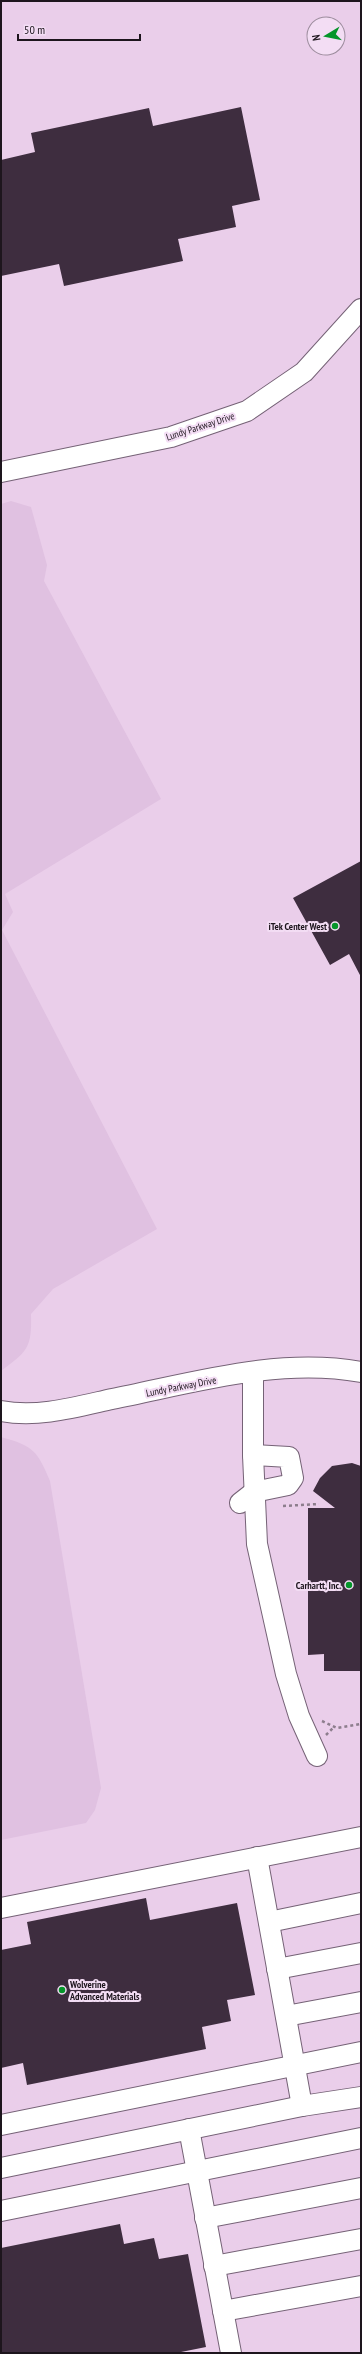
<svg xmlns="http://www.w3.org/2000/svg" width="362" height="2354" font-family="'PT Sans Narrow',sans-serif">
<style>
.built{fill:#eaceea;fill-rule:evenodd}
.green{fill:#e0c1e1}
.building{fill:#3e2d3f}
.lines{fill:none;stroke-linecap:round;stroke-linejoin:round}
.minor-casing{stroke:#756276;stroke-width:22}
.path{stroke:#8d7e8d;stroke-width:2.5;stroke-dasharray:3 3;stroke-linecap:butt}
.minor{stroke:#fff;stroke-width:20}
.poi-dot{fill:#05952a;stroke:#f3ddf4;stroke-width:1.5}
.labels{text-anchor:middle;stroke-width:4;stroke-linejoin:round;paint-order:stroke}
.street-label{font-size:10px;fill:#1d151d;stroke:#f3ddf4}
.poi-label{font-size:10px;font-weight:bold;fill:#1d151d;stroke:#f3ddf4;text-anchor:end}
</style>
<rect width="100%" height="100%" fill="#f3ddf4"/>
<path class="built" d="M1,1H361V2353H1ZM314,24H338V48H314Z"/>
<g class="green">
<path d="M11,501L31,507L47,565L44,581L161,799L5,894L13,912L2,930L157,1229L53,1289L31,1314C32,1349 27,1351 1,1371V504Z"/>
<path d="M1,1437C34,1446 37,1451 50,1481L101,1788L95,1810L86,1823L1,1840Z"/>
</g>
<g class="building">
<path d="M241,107L260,200L232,206L236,227L178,239L183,261L64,286L59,264L1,276V160L35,152L31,133L149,108L153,126Z"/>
<path d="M361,861V977L349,954L330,965L293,898Z"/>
<path d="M352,1463L361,1466V1671H324V1654L308,1655V1508H335L313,1491L320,1478L332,1466Z"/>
<path d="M146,1898L150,1920L237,1903L255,1995L227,2000L231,2021L202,2027L206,2049L27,2085L23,2063L1,2068V1950L31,1944L27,1922Z"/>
<path d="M120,2224L124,2244L154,2238L159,2259L188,2254L206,2347L176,2353H1V2248Z"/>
</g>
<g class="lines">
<g class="minor-casing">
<g id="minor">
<path d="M1,472L171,437L247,411L304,372L361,309"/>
<path d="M253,1372V1455L257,1544L286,1674L299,1716L317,1756"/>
<path d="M1,1411C38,1418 76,1407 112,1399C193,1383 278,1357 361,1372"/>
<path d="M240,1503L254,1492L288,1485L293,1478L289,1457L253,1455"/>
<path d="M257,1857L302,2106"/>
<path d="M1,1908L361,1837"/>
<path d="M269,1922L361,1903"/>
<path d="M277,1969L361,1953"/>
<path d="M286,2016L361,2002"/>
<path d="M1,2125L361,2052"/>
<path d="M189,2129L231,2353"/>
<path d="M1,2168L302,2106L361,2097"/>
<path d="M1,2211L361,2138"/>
<path d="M205,2218L361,2188"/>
<path d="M214,2266L361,2239"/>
<path d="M223,2311L361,2286"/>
</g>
</g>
<g class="path">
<path d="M283,1506L319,1504"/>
<path d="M322,1721L337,1728L361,1724"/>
<path d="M326,1735L334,1727"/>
</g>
<use href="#minor" class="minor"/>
</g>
<g class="poi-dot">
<circle cx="335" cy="926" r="4"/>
<circle cx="349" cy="1585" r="4"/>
<circle cx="62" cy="1990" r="4"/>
</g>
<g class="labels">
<g class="street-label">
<text transform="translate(200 426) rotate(-18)" y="4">Lundy Parkway Drive</text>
<text transform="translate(181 1386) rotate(-11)" y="4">Lundy Parkway Drive</text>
</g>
<g class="poi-label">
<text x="327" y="930">iTek Center West</text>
<text x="341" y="1589">Carhartt, Inc.</text>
<text x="70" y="1988" text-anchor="start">Wolverine<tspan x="70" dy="12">Advanced Materials</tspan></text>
</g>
</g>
<rect width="362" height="2354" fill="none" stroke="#1d151d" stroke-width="4"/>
<g transform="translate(326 36) rotate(260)"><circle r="19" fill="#f3ddf4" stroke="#9d8d9e"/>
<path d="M0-3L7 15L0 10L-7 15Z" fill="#05952a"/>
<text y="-6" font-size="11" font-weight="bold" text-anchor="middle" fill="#1d151d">N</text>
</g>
<path d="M18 34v6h122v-6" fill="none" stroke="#1d151d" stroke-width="2"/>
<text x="24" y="34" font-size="12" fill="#1d151d" stroke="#f3ddf4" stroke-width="3" paint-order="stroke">50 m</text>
</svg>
